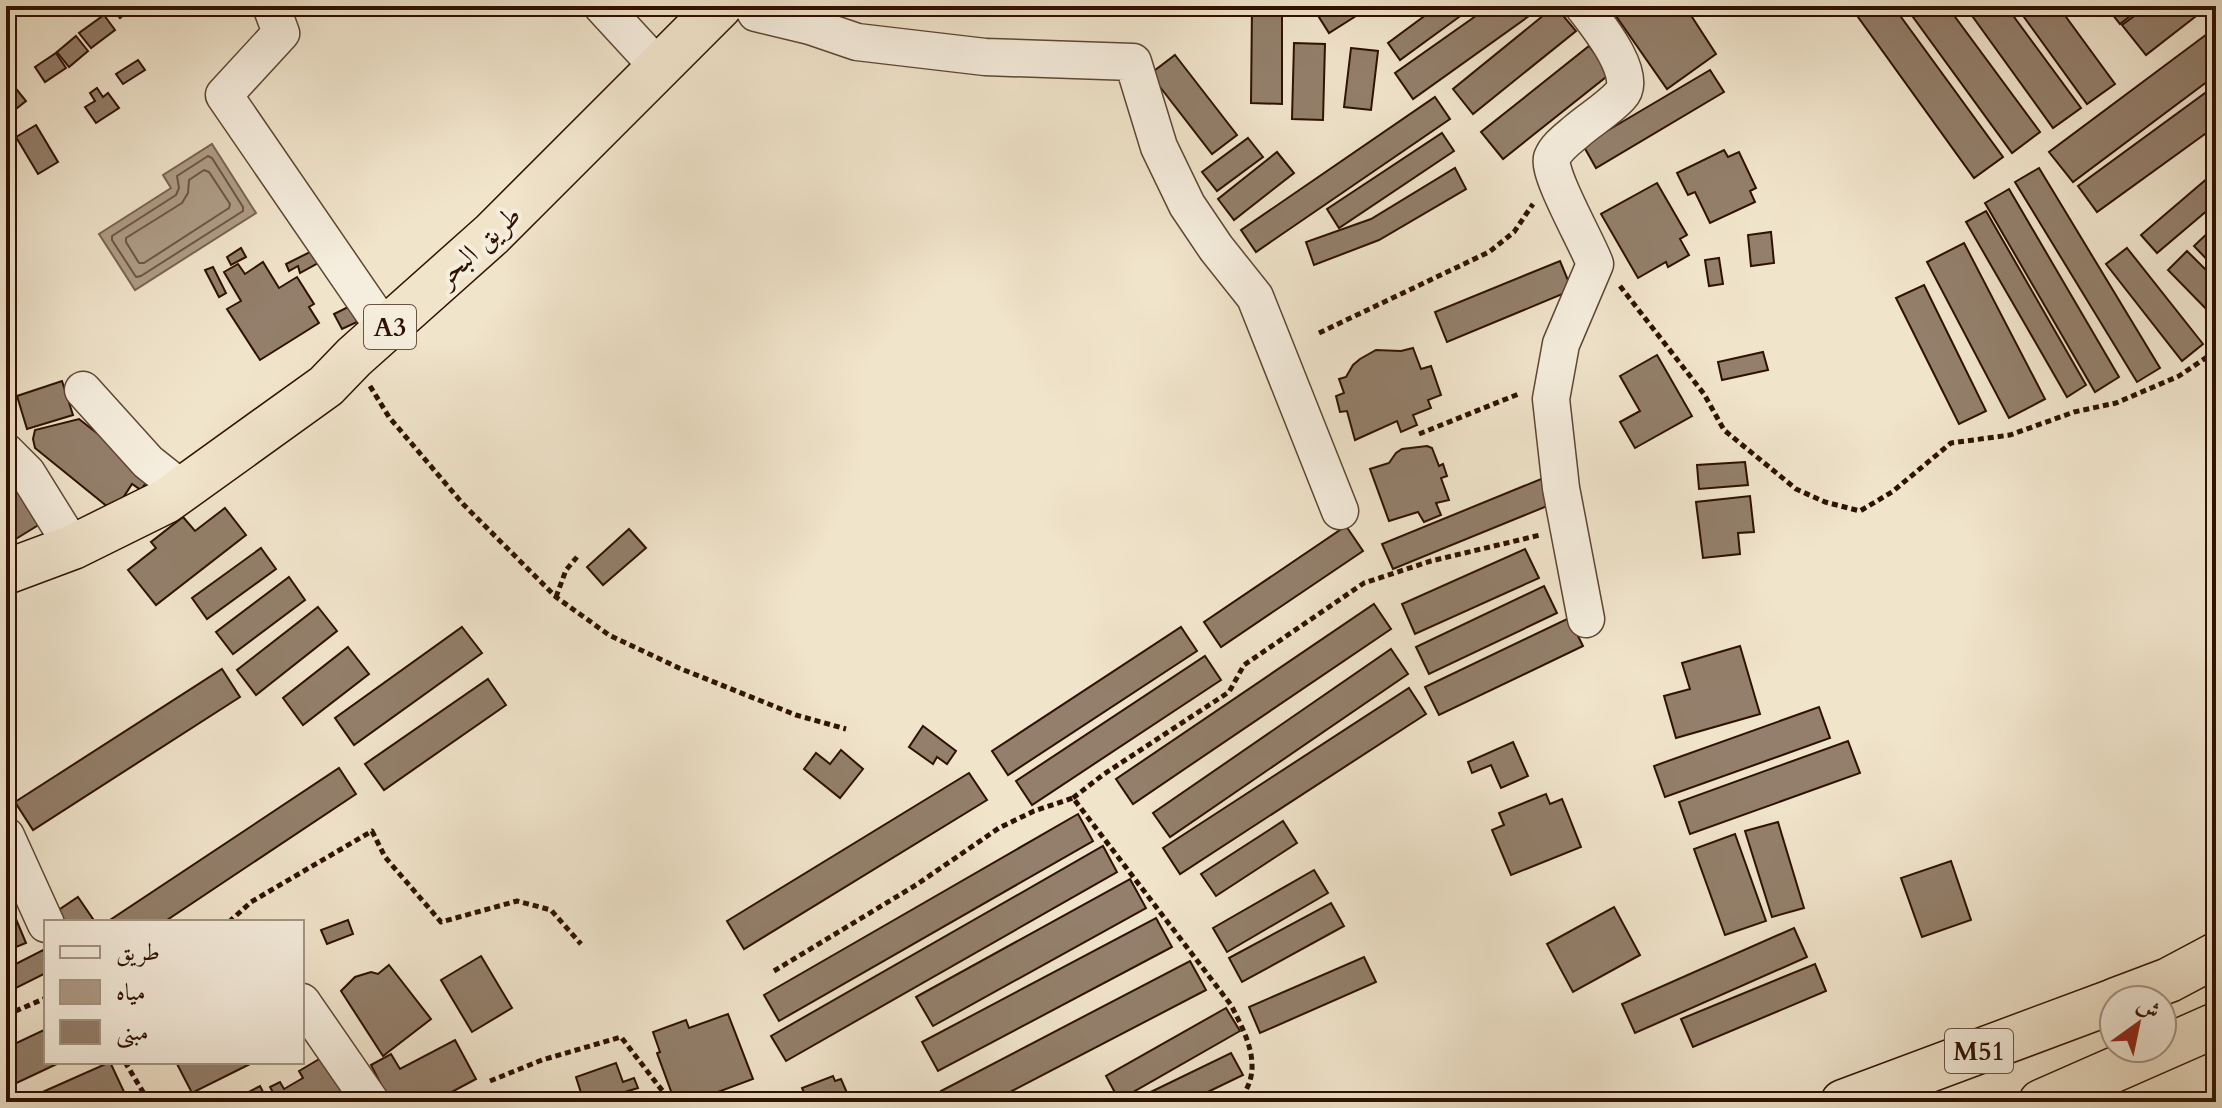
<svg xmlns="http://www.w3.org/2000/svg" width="2222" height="1108" font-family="Cardo,Amiri,serif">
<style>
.water{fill:#ae9c87;stroke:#7b6452;stroke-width:2}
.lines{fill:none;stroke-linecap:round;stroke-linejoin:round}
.shore{stroke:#6e5644;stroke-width:2}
.building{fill:#937f6b;stroke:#2e1102;stroke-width:2}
.minor-casing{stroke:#5e4634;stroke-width:39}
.highway-casing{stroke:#2e1102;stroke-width:47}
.path{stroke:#2e1102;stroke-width:5;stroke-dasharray:6 4;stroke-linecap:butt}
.minor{stroke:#f5eddd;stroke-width:36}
.highway{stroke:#f0e4cb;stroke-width:44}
.labels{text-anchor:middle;stroke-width:8;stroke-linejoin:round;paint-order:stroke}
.shield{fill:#f5eddd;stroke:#6a5344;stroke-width:2}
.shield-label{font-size:26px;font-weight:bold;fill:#2e1102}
.street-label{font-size:28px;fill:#2e1102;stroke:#f5eddd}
</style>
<rect width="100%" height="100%" fill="#f0e4cb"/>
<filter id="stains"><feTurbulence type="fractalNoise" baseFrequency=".0025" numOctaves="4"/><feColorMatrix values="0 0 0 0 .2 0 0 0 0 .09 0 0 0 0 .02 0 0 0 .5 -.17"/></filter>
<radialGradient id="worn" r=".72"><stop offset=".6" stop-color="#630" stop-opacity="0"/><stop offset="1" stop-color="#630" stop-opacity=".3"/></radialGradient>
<path class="water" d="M212,144L256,213L135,290L99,234L171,188L163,175Z"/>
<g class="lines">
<g class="shore">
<path d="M208,156L212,158L243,207V211L141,276L136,277L112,240V236L176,195L179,188L177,176Z"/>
<path d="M204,170L209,172L230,204L229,208L144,263H139L126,242V238L182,203L188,193L189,180Z"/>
</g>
</g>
<g class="building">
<path d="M110,6H134L120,18Z"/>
<path d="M1252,6H1282V104L1251,103Z"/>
<path d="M1312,6H1350L1356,16L1329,33Z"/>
<path d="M1438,6H1467L1470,9L1400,60L1388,43Z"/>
<path d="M1490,6H1543L1413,99L1395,73Z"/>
<path d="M1555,6L1576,31L1473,114L1453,89Z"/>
<path d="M1609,6H1679L1692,17L1716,54L1667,89Z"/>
<path d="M1874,6H1893L2003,157L1974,178L1858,17Z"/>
<path d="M1905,6H1947L2040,132L2012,153Z"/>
<path d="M1965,6H2006L2081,108L2053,128Z"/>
<path d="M2016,6H2058L2115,84L2087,104Z"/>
<path d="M2106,6H2143L2120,24Z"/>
<path d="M2148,6H2209L2146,55L2122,25Z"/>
<path d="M104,15L115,30L91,48L79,33Z"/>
<path d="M2211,31L2216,37V75L2073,182L2049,152Z"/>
<path d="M76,36L88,51L69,67L57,52Z"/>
<path d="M1294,43L1325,44L1323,120L1292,119Z"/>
<path d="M1589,46L1611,73L1503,159L1481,132Z"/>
<path d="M1351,48L1378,51L1371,110L1344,107Z"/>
<path d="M56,53L66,68L45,82L35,67Z"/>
<path d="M1175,55L1237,135L1212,154L1150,74Z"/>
<path d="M138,60L145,70L123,84L116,74Z"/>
<path d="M1710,70L1724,92L1596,168L1583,145Z"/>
<path d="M9,80L26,101L7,116L6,83Z"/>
<path d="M2216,85V126L2097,212L2078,186Z"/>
<path d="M97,88L103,97L108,93L119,108L96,123L85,107L95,101L90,93Z"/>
<path d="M1435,97L1450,119L1256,252L1241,230Z"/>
<path d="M36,125L58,162L38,174L16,137Z"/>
<path d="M1442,133L1454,151L1339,228L1327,209Z"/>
<path d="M1248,138L1263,157L1217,191L1202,172Z"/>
<path d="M1724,150L1728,157L1739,152L1756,188L1750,191L1755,202L1710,223L1695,192L1688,195L1677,173Z"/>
<path d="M1277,152L1294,173L1234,220L1218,199Z"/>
<path d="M1455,168L1466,189L1379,240L1314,265L1306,242L1371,219Z"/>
<path d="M2039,168L2160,368L2137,382L2015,182Z"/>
<path d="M2216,171V203L2157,253L2141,235Z"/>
<path d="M1657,183L1687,235L1680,239L1689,255L1668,267L1666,262L1638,278L1601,214Z"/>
<path d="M2009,189L2119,377L2095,392L1985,203Z"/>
<path d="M1986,211L2086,385L2067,397L1966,222Z"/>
<path d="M2213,228L2216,232V269L2194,246Z"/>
<path d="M1771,232L1774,263L1751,266L1748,235Z"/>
<path d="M1964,243L2045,399L2009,418L1927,262Z"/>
<path d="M241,248L246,257L231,265L227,257Z"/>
<path d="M2127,248L2203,344L2182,361L2106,264Z"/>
<path d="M312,251L318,263L300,273L298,266L289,271L286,264Z"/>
<path d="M2187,251L2216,280V319L2168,270Z"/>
<path d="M1719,258L1723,284L1709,286L1705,260Z"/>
<path d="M1560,261L1572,290L1447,342L1435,312Z"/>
<path d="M263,262L279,288L297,277L314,304L309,307L319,323L260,360L227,309L241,301L224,272L238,264L245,274Z"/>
<path d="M213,267L226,293L219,297L205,270Z"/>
<path d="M1924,285L1986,411L1959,424L1896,298Z"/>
<path d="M350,306L357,322L342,329L334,314Z"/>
<path d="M1413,348L1421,369L1431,366L1441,395L1428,400L1431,408L1413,415L1417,425L1401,432L1397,421L1355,440L1347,411L1340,412L1336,396L1344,393L1339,379L1346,377L1353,365L1360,359L1376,350L1401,351Z"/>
<path d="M1763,352L1768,370L1722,380L1718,362Z"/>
<path d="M1657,355L1692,416L1635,448L1620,422L1640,411L1620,376Z"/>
<path d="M62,381L73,415L27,429L17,396Z"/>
<path d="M79,419L145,471L149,478L141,490L132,484L114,512L35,448L33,439L35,430Z"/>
<path d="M1427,446L1432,448L1439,466L1443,464L1447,476L1441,478L1449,500L1436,503L1441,515L1424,522L1418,512L1389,521L1370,469L1389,463L1396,453L1402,449Z"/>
<path d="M1745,462L1748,485L1699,489L1697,465Z"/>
<path d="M17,474L45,521L6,545V481Z"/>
<path d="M1546,477L1557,502L1393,569L1382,544Z"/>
<path d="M1750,496L1754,532L1738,533L1740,554L1703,558L1696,502Z"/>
<path d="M225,508L246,535L156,605L128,570L156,548L151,542L183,517L195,531Z"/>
<path d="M1346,526L1363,551L1221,647L1204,622Z"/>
<path d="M629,529L646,548L603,585L587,567Z"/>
<path d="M261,548L276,569L207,619L192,598Z"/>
<path d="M1525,549L1539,578L1415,634L1402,604Z"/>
<path d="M289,577L305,600L233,654L216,632Z"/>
<path d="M1544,586L1557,613L1429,674L1416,647Z"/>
<path d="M1374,604L1391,629L1133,804L1116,779Z"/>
<path d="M318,607L337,631L256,695L237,670Z"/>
<path d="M1569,618L1583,646L1439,715L1425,687Z"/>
<path d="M462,627L482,653L354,745L335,718Z"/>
<path d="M1181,627L1197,651L1008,775L992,751Z"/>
<path d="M1740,646L1760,714L1676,738L1664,696L1690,689L1682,663Z"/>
<path d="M348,647L369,674L303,725L283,698Z"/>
<path d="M1391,649L1408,674L1170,837L1153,813Z"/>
<path d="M1205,656L1221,680L1032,805L1016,781Z"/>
<path d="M222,669L240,697L33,830L15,802Z"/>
<path d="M488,679L506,705L384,790L365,764Z"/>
<path d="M1409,688L1426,714L1180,874L1163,848Z"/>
<path d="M1819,707L1830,738L1665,797L1654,766Z"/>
<path d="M923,726L956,751L947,764L937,757L933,764L909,747Z"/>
<path d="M1848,741L1860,773L1690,834L1679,802Z"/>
<path d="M1513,742L1528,776L1501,788L1491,765L1472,773L1468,762Z"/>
<path d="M841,750L863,769L840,798L804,769L816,753L830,764Z"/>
<path d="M339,768L356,794L164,922H107Z"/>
<path d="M969,773L987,800L744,949L727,921Z"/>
<path d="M1546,794L1550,804L1562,799L1581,847L1511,875L1492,830L1504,825L1499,813Z"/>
<path d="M1078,814L1093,841L779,1021L764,995Z"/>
<path d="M1283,821L1297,843L1216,896L1201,874Z"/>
<path d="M1778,822L1804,908L1772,917L1745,831Z"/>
<path d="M1735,834L1766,921L1725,935L1694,849Z"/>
<path d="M1103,846L1117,872L786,1061L771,1036Z"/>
<path d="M1951,861L1971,920L1922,937L1901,878Z"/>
<path d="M1314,870L1328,893L1227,952L1213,928Z"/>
<path d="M1130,879L1146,908L933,1026L916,997Z"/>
<path d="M78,897L93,919L88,922H60L54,913Z"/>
<path d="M1331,903L1344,926L1242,982L1229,958Z"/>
<path d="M1614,907L1640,955L1573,992L1547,944Z"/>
<path d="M13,912L26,943L6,951V915Z"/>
<path d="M1156,918L1172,947L938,1071L922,1042Z"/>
<path d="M348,920L353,934L327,944L321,930Z"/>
<path d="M1794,928L1807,957L1635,1033L1622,1004Z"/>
<path d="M43,950L46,956V973L16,988L6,969Z"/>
<path d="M481,956L512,1008L472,1032L441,980Z"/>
<path d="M1364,957L1376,982L1260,1033L1249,1007Z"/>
<path d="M1190,961L1206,990L991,1102H947L941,1091Z"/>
<path d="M1815,964L1826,991L1693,1047L1681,1019Z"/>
<path d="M389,965L431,1019L383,1056L341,991L355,977L371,972L378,974Z"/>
<path d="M1226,1008L1240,1031L1119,1100L1106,1076Z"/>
<path d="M728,1014L753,1079L691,1102H675L657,1053L660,1052L653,1032L686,1020L689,1028Z"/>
<path d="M46,1029V1062H61L6,1088V1048Z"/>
<path d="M455,1040L476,1079L433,1102H390L371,1065L391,1054L400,1069Z"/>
<path d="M1231,1053L1243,1075L1187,1102H1130Z"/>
<path d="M326,1055L352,1099L346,1102H278L270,1087L280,1082L284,1089L303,1078L299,1071Z"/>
<path d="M110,1062L125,1094L107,1102H20Z"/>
<path d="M176,1062H254L192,1093Z"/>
<path d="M616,1063L623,1082L634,1078L638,1088L625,1092L628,1102H584L576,1077Z"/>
<path d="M833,1076L835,1081L841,1079L851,1102H802L801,1097L805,1095L802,1088Z"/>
<path d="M260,1086L268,1102H230Z"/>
<path d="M546,1096L548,1102H527Z"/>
</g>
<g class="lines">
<g class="minor-casing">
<g id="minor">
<path d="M271,6L281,33L224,95L386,331"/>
<path d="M602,6L660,69"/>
<path d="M752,6L756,13L810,26L857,42L985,57L1133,62L1159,147L1187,205L1216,248L1255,297L1340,511"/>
<path d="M1583,6C1596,23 1640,76 1620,96C1608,109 1591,119 1577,131C1569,138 1556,147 1552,158C1547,173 1588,244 1595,264L1561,344L1551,399L1561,488L1586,619"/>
<path d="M83,390L148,462L182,489"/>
<path d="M6,452L27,473L73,547"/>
<path d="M6,836L46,924"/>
<path d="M302,1002L371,1102"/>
</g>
</g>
<g class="highway-casing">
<g id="highway">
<path d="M6,572L73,547L166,501L326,386L354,357L492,234L720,6"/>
<path d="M2116,1000L2169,980L2216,955"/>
<path d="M1843,1102L2114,1001"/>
<path d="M2041,1102L2216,1025"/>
</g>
</g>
<g class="path">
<path d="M1620,286L1704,394L1724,430L1796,489L1825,502L1860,511L1892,492L1951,443L2010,435L2074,412L2116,403L2179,376L2216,351"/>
<path d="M1319,333L1489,252L1514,232L1533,204"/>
<path d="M370,386L389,417L463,504L556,597L609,635L679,668L796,715L846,729"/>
<path d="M1419,434L1521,393"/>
<path d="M556,597L566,570L577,557"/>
<path d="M1073,798L1104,774L1229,692L1244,665L1364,583L1431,561L1540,535"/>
<path d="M229,922L251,902L372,831L385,857L441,922L517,901L551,910L581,944"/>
<path d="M774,971L916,885L999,828L1034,811L1073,798L1231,1005C1247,1036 1266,1072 1237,1102"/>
<path d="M6,1015L46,998"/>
<path d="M125,1062L149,1102"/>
<path d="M490,1081L542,1060L621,1037L671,1102"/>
</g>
<use href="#minor" class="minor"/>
<use href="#highway" class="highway"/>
</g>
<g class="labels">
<g class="shield">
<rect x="364" y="305" width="52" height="44" rx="6"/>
<rect x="1945" y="1029" width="68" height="44" rx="6"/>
</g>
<g class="shield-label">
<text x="390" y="336">A3</text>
<text x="1979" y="1060">M51</text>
</g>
<g class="street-label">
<text transform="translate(478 245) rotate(-43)" y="10">طريق البحر</text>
</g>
</g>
<rect width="2222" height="1108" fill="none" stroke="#f0e4cb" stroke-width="32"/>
<rect x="8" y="8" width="2206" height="1092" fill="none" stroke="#2e1102" stroke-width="4"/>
<rect x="16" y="16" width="2190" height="1076" fill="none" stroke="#2e1102" stroke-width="2"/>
<rect x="44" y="920" width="260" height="144" fill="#f5eddd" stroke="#a59585" stroke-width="2"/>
<rect x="60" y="946" width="40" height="12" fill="#f5eddd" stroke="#a59585" stroke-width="2"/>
<text x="116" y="960" font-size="24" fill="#2e1102">طريق</text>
<rect x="60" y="980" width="40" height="24" fill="#ae9c87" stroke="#a59585" stroke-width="2"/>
<text x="116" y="1000" font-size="24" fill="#2e1102">مياه</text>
<rect x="60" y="1020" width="40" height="24" fill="#937f6b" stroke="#a59585" stroke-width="2"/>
<text x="116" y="1040" font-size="24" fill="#2e1102">مبنى</text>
<g transform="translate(2138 1024) rotate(33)"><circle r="38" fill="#f5eddd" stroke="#a59585" stroke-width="2"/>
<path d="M0-6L14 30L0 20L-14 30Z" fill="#8f2418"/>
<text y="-12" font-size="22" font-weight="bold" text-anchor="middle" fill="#2e1102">ش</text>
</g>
<rect width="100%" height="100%" filter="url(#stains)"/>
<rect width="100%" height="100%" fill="url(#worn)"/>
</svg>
